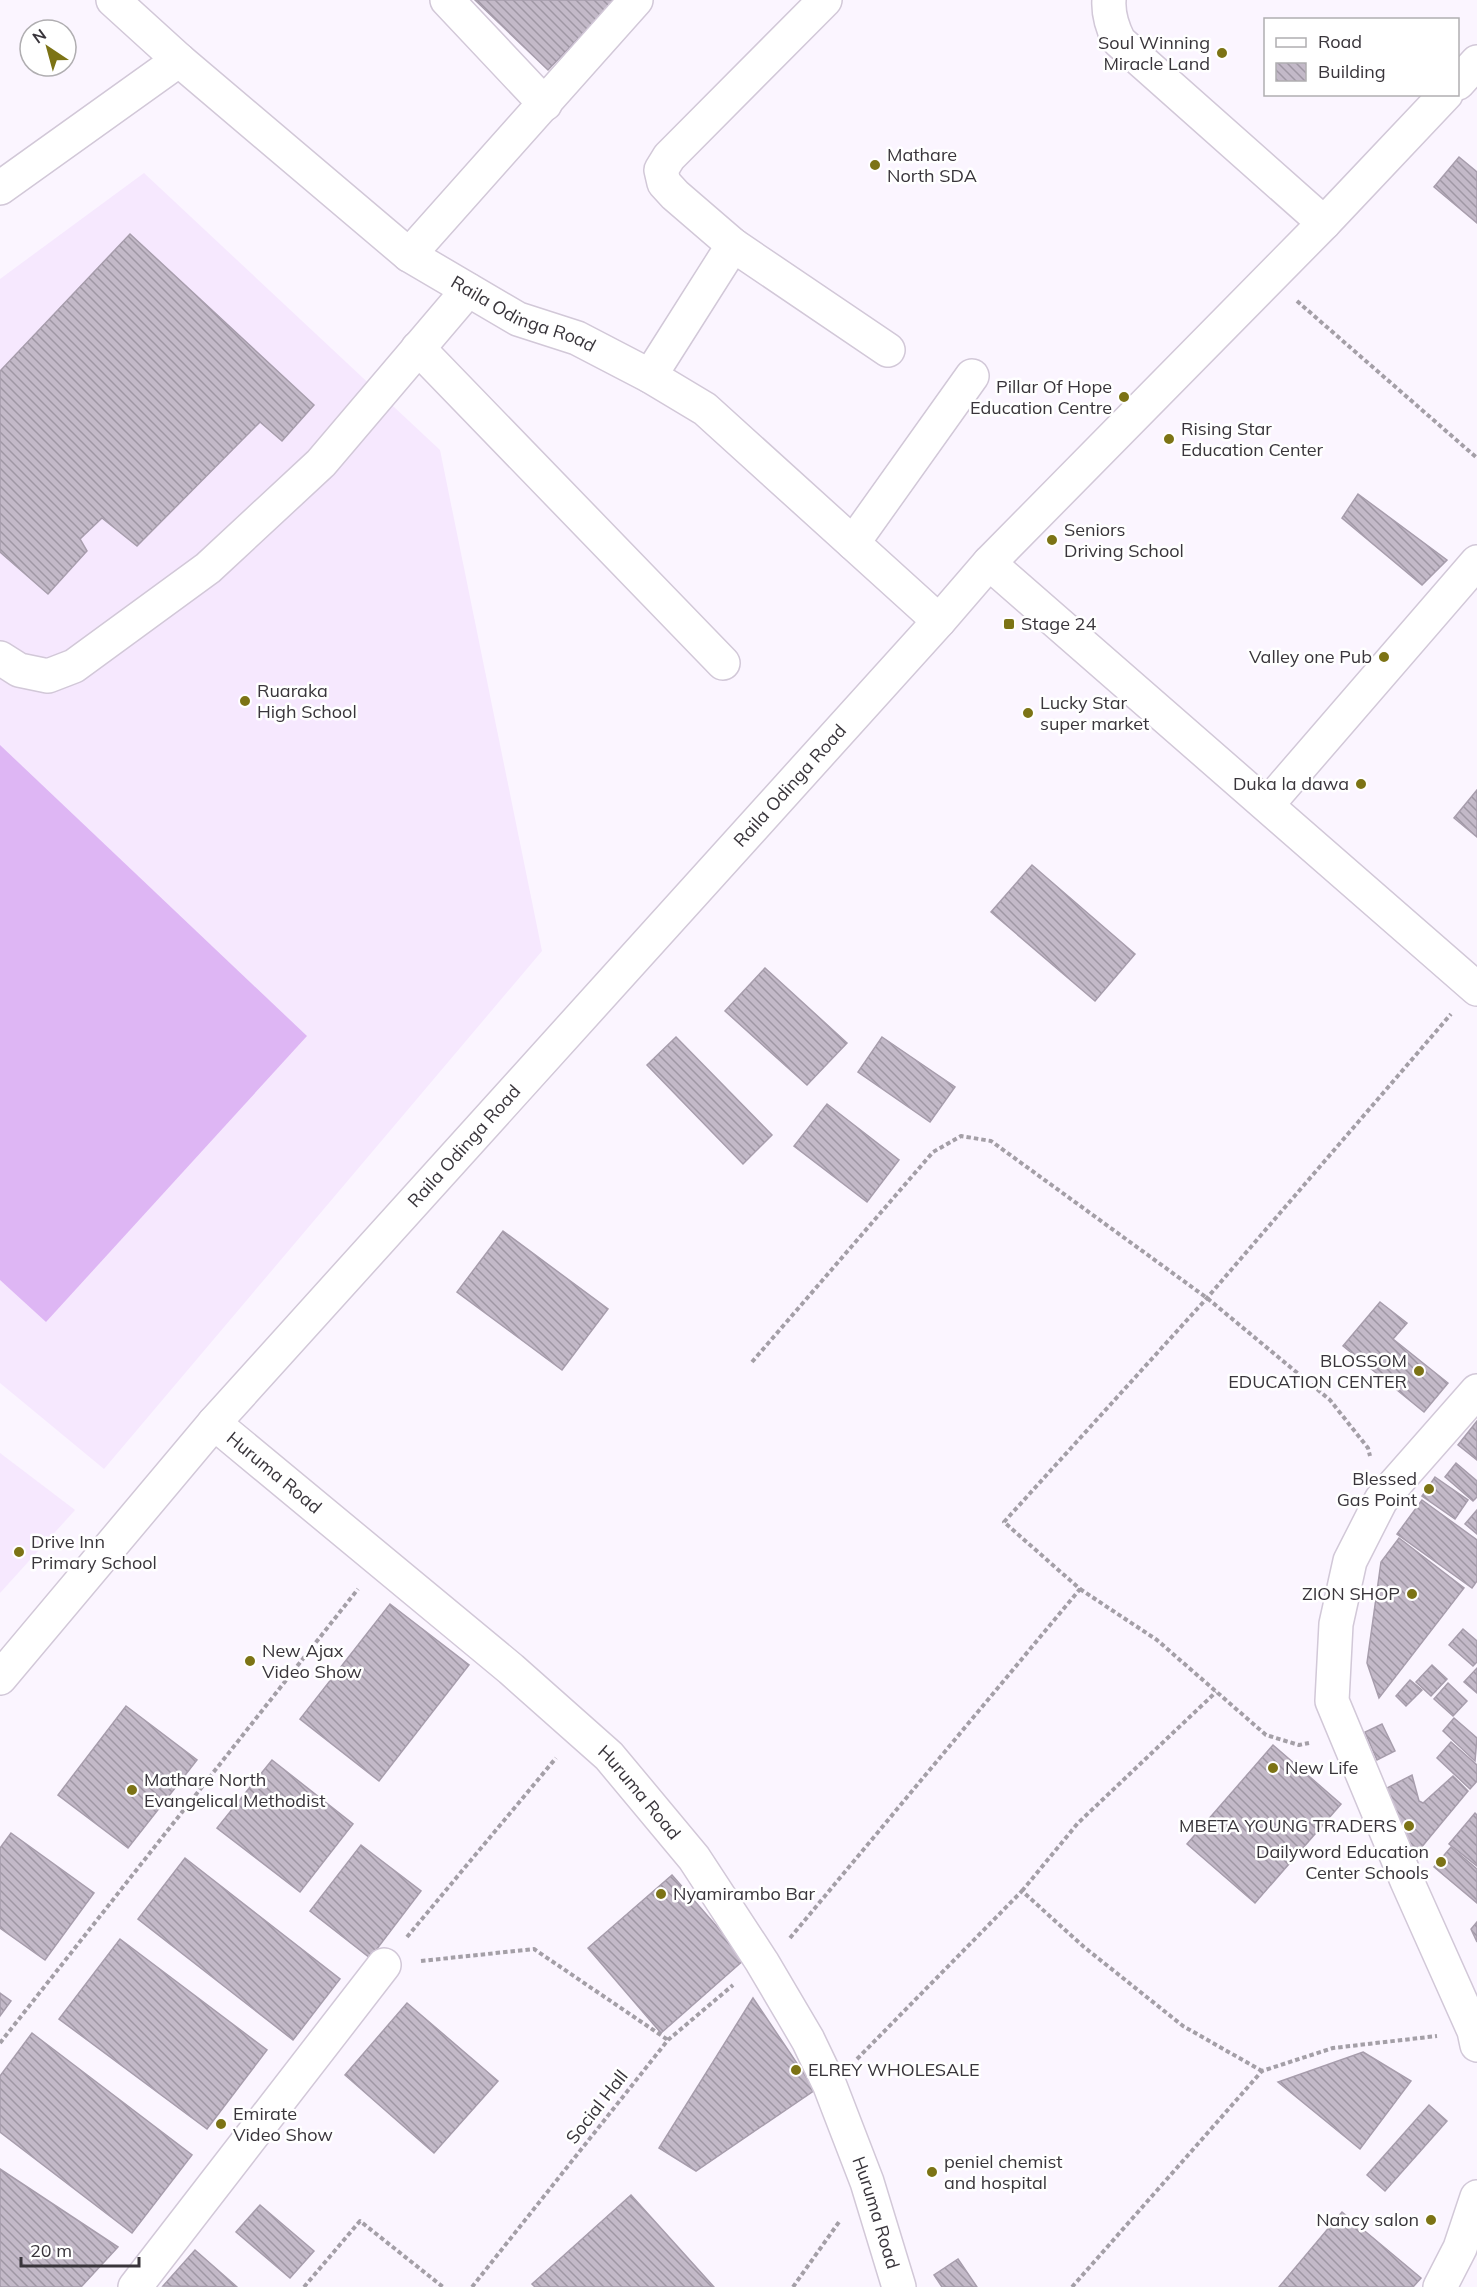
<svg xmlns="http://www.w3.org/2000/svg" width="1477" height="2287" font-family="Mulish,sans-serif">
<style>
.built{fill:#f6e8fe}
.grass{fill:#deb6f4}
.building{fill:url(#building-back-hatch);stroke:#a79dac;stroke-width:1.5}
.lines{fill:none;stroke-linecap:round;stroke-linejoin:round}
.minor-casing{stroke:#d2c8d8;stroke-width:36}
.path{stroke:#a49fa7;stroke-width:4;stroke-dasharray:4.5 3;stroke-linecap:butt}
.minor{stroke:#fff;stroke-width:33}
.poi-dot{fill:#7c7315;stroke:#fff;stroke-width:2}
.labels{text-anchor:middle;stroke-width:5;stroke-linejoin:round;paint-order:stroke}
.poi-label{font-size:18px;fill:#39353b;stroke:#fff;text-anchor:start}
.street-label{font-size:18px;fill:#39353b;stroke:#fff}
</style>
<defs>
<pattern id="building-back-hatch" width="6" height="6" patternUnits="userSpaceOnUse" patternTransform="scale(1.5)"><rect width="6" height="6" fill="#c3b9c8"/><path d="M-1 5l2 2M0 0l6 6M5-1l2 2" fill="none" stroke="#9f97a4"/></pattern>
</defs>
<rect width="100%" height="100%" fill="#fbf5ff"/>
<g class="built">
<path d="M144,173L440,450L542,951L104,1469L0,1383V279Z"/>
<path d="M0,1453L75,1510L0,1593Z"/>
</g>
<path class="grass" d="M0,745L307,1036L46,1322L0,1280Z"/>
<g class="building">
<path d="M475,0H615L548,70Z"/>
<path d="M1459,157L1477,172V223L1434,187Z"/>
<path d="M130,234L314,405L282,441L260,422L137,546L102,518L80,539L87,551L48,594L0,552V371Z"/>
<path d="M1358,494L1447,560L1422,585L1342,518Z"/>
<path d="M1477,790V837L1454,818Z"/>
<path d="M1032,865L1135,954L1095,1001L991,912Z"/>
<path d="M765,968L847,1043L807,1085L725,1011Z"/>
<path d="M676,1037L772,1135L743,1164L647,1065Z"/>
<path d="M882,1037L955,1087L930,1122L858,1072Z"/>
<path d="M827,1104L899,1160L867,1202L794,1146Z"/>
<path d="M503,1231L608,1309L562,1370L457,1292Z"/>
<path d="M1380,1302L1407,1323L1393,1339L1448,1383L1424,1412L1343,1346Z"/>
<path d="M1477,1421V1460L1458,1445Z"/>
<path d="M1456,1463L1477,1481V1497L1473,1501L1445,1477Z"/>
<path d="M1435,1477L1468,1500L1455,1519L1422,1496Z"/>
<path d="M1422,1500L1477,1540V1581L1472,1588L1397,1534Z"/>
<path d="M1477,1510V1534L1465,1524Z"/>
<path d="M1399,1538L1464,1588L1379,1698L1367,1663L1381,1562Z"/>
<path d="M390,1604L469,1665L379,1781L300,1719Z"/>
<path d="M1463,1629L1477,1641V1662L1473,1666L1449,1645Z"/>
<path d="M1432,1665L1447,1679L1431,1696L1416,1682Z"/>
<path d="M1477,1668V1693L1464,1682Z"/>
<path d="M1410,1680L1422,1690L1406,1706L1396,1696Z"/>
<path d="M1448,1683L1467,1701L1453,1716L1434,1699Z"/>
<path d="M126,1706L197,1760L128,1848L58,1795Z"/>
<path d="M1454,1718L1477,1738L1475,1761L1443,1731Z"/>
<path d="M1382,1724L1395,1751L1377,1760L1365,1732Z"/>
<path d="M1451,1742L1477,1765V1781L1470,1789L1437,1758Z"/>
<path d="M1273,1745L1341,1804L1255,1903L1187,1844Z"/>
<path d="M272,1760L353,1824L300,1892L217,1828Z"/>
<path d="M1412,1775L1419,1801L1423,1803L1453,1776L1468,1791L1415,1855L1410,1852L1385,1789Z"/>
<path d="M1475,1813L1477,1815V1866L1449,1844Z"/>
<path d="M11,1833L94,1893L45,1960L0,1928V1848Z"/>
<path d="M361,1845L421,1891L370,1958L310,1911Z"/>
<path d="M1451,1847L1477,1869V1903L1434,1867Z"/>
<path d="M185,1858L340,1979L293,2040L138,1919Z"/>
<path d="M672,1875L745,1959L661,2033L588,1948Z"/>
<path d="M1477,1922V1942L1471,1929Z"/>
<path d="M120,1939L267,2050L207,2129L59,2019Z"/>
<path d="M0,1993L11,2001L0,2016Z"/>
<path d="M753,1998L815,2090L696,2171L659,2148Z"/>
<path d="M407,2003L498,2081L434,2153L345,2075Z"/>
<path d="M32,2033L192,2155L132,2233L0,2132V2076Z"/>
<path d="M1363,2052L1411,2081L1360,2149L1278,2082Z"/>
<path d="M1429,2105L1447,2121L1385,2191L1367,2175Z"/>
<path d="M0,2169L118,2247L81,2287H0Z"/>
<path d="M631,2195L714,2287H535L532,2284Z"/>
<path d="M260,2205L314,2251L290,2278L236,2232Z"/>
<path d="M1342,2212L1421,2278L1413,2287H1279Z"/>
<path d="M195,2250L237,2287L163,2286Z"/>
<path d="M958,2259L977,2287H942L934,2275Z"/>
</g>
<g class="lines">
<g class="minor-casing">
<g id="minor">
<path id="s1" d="M113,0L179,60L409,255L518,319L577,338L650,376L705,409L939,621"/>
<path d="M447,0L545,104"/>
<path d="M825,0L669,157L661,170L664,183L675,195L733,245L888,350"/>
<path d="M1109,0C1108,15 1112,27 1119,41L1324,223"/>
<path d="M1458,83L1477,62"/>
<path d="M0,188L179,60"/>
<path d="M409,255L636,0"/>
<path d="M418,348L723,663"/>
<path d="M650,376L733,245"/>
<path d="M853,543L972,376"/>
<path d="M989,563L1477,989"/>
<path d="M0,658L19,670L48,676L74,666L208,568L321,463L468,290"/>
<path d="M1267,805L1477,562"/>
<path d="M1477,1391L1381,1500L1350,1561L1336,1624L1332,1701L1407,1881L1474,2031L1477,2045"/>
<path id="s2" d="M214,1423L511,1669L609,1756L694,1858L762,1962L808,2040L830,2086L867,2182L899,2287"/>
<path id="s3" d="M0,1678L214,1423L939,621L989,563L1324,223L1446,94"/>
<path d="M135,2287L384,1965"/>
<path d="M1440,2287L1460,2248L1477,2197"/>
</g>
</g>
<g class="path">
<path d="M1297,301L1477,458"/>
<path d="M752,1362L933,1152L961,1136L991,1141L1207,1298L1330,1400L1368,1448L1370,1456"/>
<path d="M1080,1589L1157,1640L1266,1735L1299,1745L1309,1743"/>
<path d="M1022,1891L1078,1823L1216,1692"/>
<path d="M407,1937L556,1758"/>
<path d="M790,1938L1080,1589L1004,1522L1207,1298L1451,1014"/>
<path d="M421,1961L534,1949L668,2040"/>
<path d="M0,2043L358,1589"/>
<path d="M857,2059L1022,1891L1084,1947L1183,2026L1262,2071"/>
<path d="M304,2287L360,2221L443,2287"/>
<path d="M472,2287L668,2040L733,1985"/>
<path d="M793,2287L839,2222"/>
<path d="M1072,2287L1262,2071L1333,2048L1437,2036"/>
</g>
<use href="#minor" class="minor"/>
</g>
<g class="poi-dot">
<circle cx="1222" cy="53" r="6"/>
<circle cx="875" cy="165" r="6"/>
<circle cx="1124" cy="397" r="6"/>
<circle cx="1169" cy="439" r="6"/>
<circle cx="1052" cy="540" r="6"/>
<rect x="1003" y="618" width="12" height="12" rx="3"/>
<circle cx="1384" cy="657" r="6"/>
<circle cx="245" cy="701" r="6"/>
<circle cx="1028" cy="713" r="6"/>
<circle cx="1361" cy="784" r="6"/>
<circle cx="1419" cy="1371" r="6"/>
<circle cx="1429" cy="1489" r="6"/>
<circle cx="19" cy="1552" r="6"/>
<circle cx="1412" cy="1594" r="6"/>
<circle cx="250" cy="1661" r="6"/>
<circle cx="1273" cy="1768" r="6"/>
<circle cx="132" cy="1790" r="6"/>
<circle cx="1409" cy="1826" r="6"/>
<circle cx="1441" cy="1862" r="6"/>
<circle cx="661" cy="1894" r="6"/>
<circle cx="796" cy="2070" r="6"/>
<circle cx="221" cy="2124" r="6"/>
<circle cx="932" cy="2172" r="6"/>
<circle cx="1431" cy="2220" r="6"/>
</g>
<g class="labels">
<g class="poi-label">
<text x="1210" y="49" text-anchor="end">Soul Winning<tspan x="1210" dy="21">Miracle Land</tspan></text>
<text x="887" y="161">Mathare<tspan x="887" dy="21">North SDA</tspan></text>
<text x="1112" y="393" text-anchor="end">Pillar Of Hope<tspan x="1112" dy="21">Education Centre</tspan></text>
<text x="1181" y="435">Rising Star<tspan x="1181" dy="21">Education Center</tspan></text>
<text x="1064" y="536">Seniors<tspan x="1064" dy="21">Driving School</tspan></text>
<text x="1021" y="630">Stage 24</text>
<text x="1372" y="663" text-anchor="end">Valley one Pub</text>
<text x="257" y="697">Ruaraka<tspan x="257" dy="21">High School</tspan></text>
<text x="1040" y="709">Lucky Star<tspan x="1040" dy="21">super market</tspan></text>
<text x="1349" y="790" text-anchor="end">Duka la dawa</text>
<text x="1407" y="1367" text-anchor="end">BLOSSOM<tspan x="1407" dy="21">EDUCATION CENTER</tspan></text>
<text x="1417" y="1485" text-anchor="end">Blessed<tspan x="1417" dy="21">Gas Point</tspan></text>
<text x="31" y="1548">Drive Inn<tspan x="31" dy="21">Primary School</tspan></text>
<text x="1400" y="1600" text-anchor="end">ZION SHOP</text>
<text x="262" y="1657">New Ajax<tspan x="262" dy="21">Video Show</tspan></text>
<text x="1285" y="1774">New Life</text>
<text x="144" y="1786">Mathare North<tspan x="144" dy="21">Evangelical Methodist</tspan></text>
<text x="1397" y="1832" text-anchor="end">MBETA YOUNG TRADERS</text>
<text x="1429" y="1858" text-anchor="end">Dailyword Education<tspan x="1429" dy="21">Center Schools</tspan></text>
<text x="673" y="1900">Nyamirambo Bar</text>
<text x="808" y="2076">ELREY WHOLESALE</text>
<text x="233" y="2120">Emirate<tspan x="233" dy="21">Video Show</tspan></text>
<text x="944" y="2168">peniel chemist<tspan x="944" dy="21">and hospital</tspan></text>
<text x="1419" y="2226" text-anchor="end">Nancy salon</text>
</g>
<g class="street-label">
<text dy="6" stroke="none"><textPath href="#s1" startOffset="520">Raila Odinga Road</textPath></text>
<text dy="6" stroke="none"><textPath href="#s3" startOffset="1192">Raila Odinga Road</textPath></text>
<text dy="6" stroke="none"><textPath href="#s3" startOffset="706">Raila Odinga Road</textPath></text>
<text dy="6" stroke="none"><textPath href="#s2" startOffset="78">Huruma Road</textPath></text>
<text dy="6" stroke="none"><textPath href="#s2" startOffset="564">Huruma Road</textPath></text>
<text transform="translate(597 2107) rotate(-52)" y="6">Social Hall</text>
<text dy="6" stroke="none"><textPath href="#s2" startOffset="1050">Huruma Road</textPath></text>
</g>
</g>
<rect x="1264" y="18" width="195" height="78" fill="#ffffff" stroke="#b0aeb1" stroke-width="1.5"/>
<rect x="1276" y="38" width="30" height="9" fill="#ffffff" stroke="#b0aeb1" stroke-width="1.5"/>
<text x="1318" y="48" font-size="18" fill="#39353b">Road</text>
<rect x="1276" y="63" width="30" height="18" fill="url(#building-back-hatch)" stroke="#b0aeb1" stroke-width="1.5"/>
<text x="1318" y="78" font-size="18" fill="#39353b">Building</text>
<g transform="translate(48 48) rotate(324)"><circle r="28" fill="#ffffff" stroke="#b0aeb1" stroke-width="1.5"/>
<path d="M0-4.5L10 22L0 15L-10 22Z" fill="#7c7315"/>
<text y="-9" font-size="16" font-weight="bold" text-anchor="middle" fill="#39353b">N</text>
</g>
<path d="M21 2257v9h118v-9" fill="none" stroke="#39353b" stroke-width="3"/>
<text x="30" y="2257" font-size="18" fill="#39353b" stroke="#ffffff" stroke-width="4.5" paint-order="stroke">20 m</text>
</svg>
